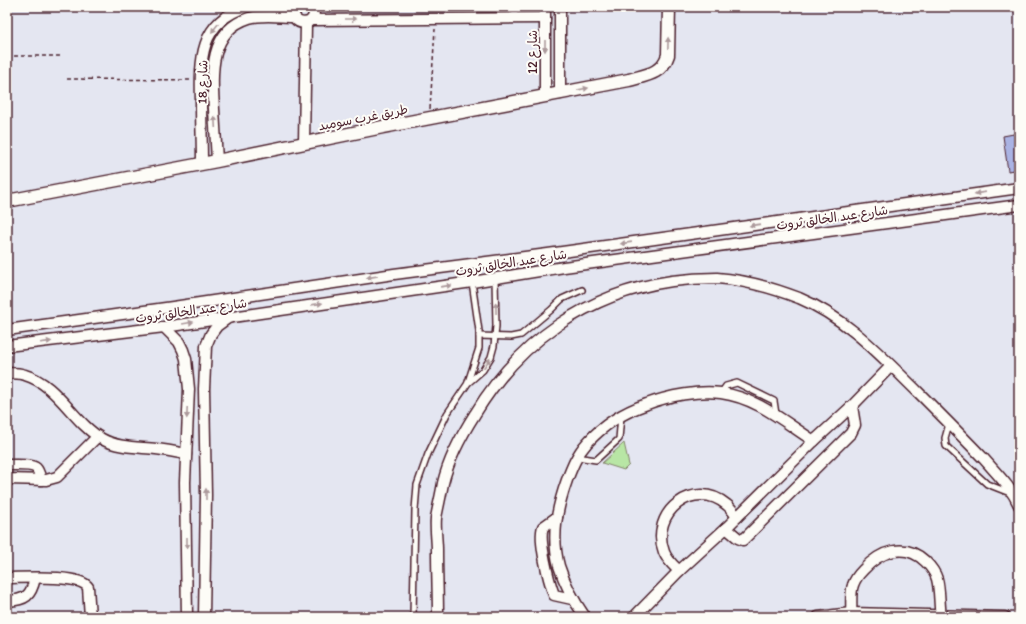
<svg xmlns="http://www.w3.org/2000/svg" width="1026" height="624" font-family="Itim,'Playpen Sans Arabic',sans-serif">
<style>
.green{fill:#b8e6a5;stroke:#818268}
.building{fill:#aab3e3;stroke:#4a1f2b}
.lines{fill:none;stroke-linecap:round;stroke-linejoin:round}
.service-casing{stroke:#4a1f2b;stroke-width:8}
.minor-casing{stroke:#4a1f2b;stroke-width:13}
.tertiary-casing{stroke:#4a1f2b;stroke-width:15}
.path{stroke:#4a1f2b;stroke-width:1.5;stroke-dasharray:4 3;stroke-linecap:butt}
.service{stroke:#fdfcf7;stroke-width:5}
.minor{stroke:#fdfcf7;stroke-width:10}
.tertiary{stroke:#fdfcf7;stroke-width:12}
.oneway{fill:#ac999b}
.labels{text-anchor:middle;stroke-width:4;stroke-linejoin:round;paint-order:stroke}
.street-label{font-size:13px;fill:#4a1f2b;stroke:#fdfcf7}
</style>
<rect width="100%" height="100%" fill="#e4e6f1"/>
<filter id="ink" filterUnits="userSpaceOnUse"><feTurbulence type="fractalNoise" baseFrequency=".025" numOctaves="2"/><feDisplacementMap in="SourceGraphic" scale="8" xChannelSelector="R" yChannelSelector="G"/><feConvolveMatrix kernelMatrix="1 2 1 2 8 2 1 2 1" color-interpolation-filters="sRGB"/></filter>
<g filter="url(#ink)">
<path class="green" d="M624,443L629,465L624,470L602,463Z"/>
<path class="building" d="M1019,133V169L1008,171L1003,136Z"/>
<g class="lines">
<g class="service-casing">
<g id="service">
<path d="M479,336L511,337L521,335L551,310L562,299L582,290"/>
<path d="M468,382L479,348V331L472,282"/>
<path d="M721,393L726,386L737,383L774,401L776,414"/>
<path d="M949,424L945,438L946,446L987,484L1010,493"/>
<path d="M577,457L596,460L619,439L621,416"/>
<path d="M413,617L415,510L417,485L428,454L447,414L468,383L483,370L491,357L494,346L496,326L495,278"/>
</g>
</g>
<g class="minor-casing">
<g id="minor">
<path d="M296,7C285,28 322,28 312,7"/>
<path d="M312,20L545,18"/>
<path d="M560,94V7"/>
<path d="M545,96V7"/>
<path d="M304,143L306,23"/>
<path d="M217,161C216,144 215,126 214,109C212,75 208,31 249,18C263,14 280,17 295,17"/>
<path d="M202,163C202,143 201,122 201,102C200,60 199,22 246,7"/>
<path d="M164,327L179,342L183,350L186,359L189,389L185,482L187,617"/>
<path d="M7,330L173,307L394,274L548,254L1019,188"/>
<path d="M7,346L164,327L472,282L564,267L1019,205"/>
<path d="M7,373C13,373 20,373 25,375C57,384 74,423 102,439C118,448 139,447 156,449C166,450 176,452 186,454"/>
<path d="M7,465C14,465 32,464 36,468C39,471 40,477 41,480"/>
<path d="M7,479L46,480L57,477L98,436"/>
<path d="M557,517L543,527C538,540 549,581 554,595L572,599"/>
<path d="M726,528L738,538L743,540L851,433L855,425L852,406"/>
<path d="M679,571C673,565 667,560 664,552C649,513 694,477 727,505C731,508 734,513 737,517"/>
<path d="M7,578C23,578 79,574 88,587L90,617"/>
<path d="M7,601C26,600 31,596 35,578"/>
<path d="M851,613C852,604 850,593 853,585C855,579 859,574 863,570C880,551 905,542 925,561C930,566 935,572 937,579C940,590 939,604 941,616"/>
<path d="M204,617L206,495L204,389L206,346L211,334L217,326L228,318"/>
<path d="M438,617C438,595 437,572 437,550C437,540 435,529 436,518C438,507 441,495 443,483C449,458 461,436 475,414C518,342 588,293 672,281C687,279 702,278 717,278C745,280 773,288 799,298C847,318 882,357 918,392C940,414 962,436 984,459C997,474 1011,487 1019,505"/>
<path d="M585,617C574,601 565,585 559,566C551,536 557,508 567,480C572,467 577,454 587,443C603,425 624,412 647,404C668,396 699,390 721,393C758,398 784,422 814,441"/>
<path d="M634,617L679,571L726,528L814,441L852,406L891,366"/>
<path d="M818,617L851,613L1005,617"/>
</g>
</g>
<g class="tertiary-casing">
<path id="tertiary" d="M7,201L217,161L383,127L629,80C646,75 662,74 668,55L669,7"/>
</g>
<g class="path">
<path d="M7,56H60"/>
<path d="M67,79L192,80"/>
<path d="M430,109L435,29"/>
</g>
<use href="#service" class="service"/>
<use href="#minor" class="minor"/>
<use href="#tertiary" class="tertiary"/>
</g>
<defs><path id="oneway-solid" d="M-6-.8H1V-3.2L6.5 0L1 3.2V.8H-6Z"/></defs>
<g class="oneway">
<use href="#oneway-solid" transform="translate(351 19)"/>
<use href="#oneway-solid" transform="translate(215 28) rotate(128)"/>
<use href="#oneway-solid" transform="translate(668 43) rotate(-89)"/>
<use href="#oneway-solid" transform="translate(545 46) rotate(90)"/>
<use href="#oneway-solid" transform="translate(583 89) rotate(-11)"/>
<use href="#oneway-solid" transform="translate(215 122) rotate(-93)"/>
<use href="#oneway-solid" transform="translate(980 193) rotate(172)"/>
<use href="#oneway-solid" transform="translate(755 225) rotate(172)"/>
<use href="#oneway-solid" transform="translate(626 243) rotate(172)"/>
<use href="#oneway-solid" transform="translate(372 277) rotate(171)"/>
<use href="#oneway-solid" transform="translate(446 286) rotate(-8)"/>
<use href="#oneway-solid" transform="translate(317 304) rotate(-8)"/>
<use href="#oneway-solid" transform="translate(496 308) rotate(-91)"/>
<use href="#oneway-solid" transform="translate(188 323) rotate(-10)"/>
<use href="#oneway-solid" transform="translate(46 342) rotate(-7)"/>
<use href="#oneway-solid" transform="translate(487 363) rotate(-56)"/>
<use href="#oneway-solid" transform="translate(187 413) rotate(92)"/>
<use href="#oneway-solid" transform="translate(206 494) rotate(-90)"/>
<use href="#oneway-solid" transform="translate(187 543) rotate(90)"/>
</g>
</g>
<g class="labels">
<g class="street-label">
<text transform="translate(532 52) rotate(-90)" y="5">شارع 12</text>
<text transform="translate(202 82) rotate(-89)" y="5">شارع 18</text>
<text transform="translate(363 117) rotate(-11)" y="5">طريق غرب سوميد</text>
<text transform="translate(832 217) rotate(-8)" y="5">شارع عبد الخالق ثروت</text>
<text transform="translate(511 262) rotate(-9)" y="5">شارع عبد الخالق ثروت</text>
<text transform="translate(191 310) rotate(-8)" y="5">شارع عبد الخالق ثروت</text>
</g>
</g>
<rect width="1026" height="624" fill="none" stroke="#fdfcf7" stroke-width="24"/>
<rect x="12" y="12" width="1002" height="600" fill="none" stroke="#4a1f2b" stroke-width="1.5" filter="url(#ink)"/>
</svg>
